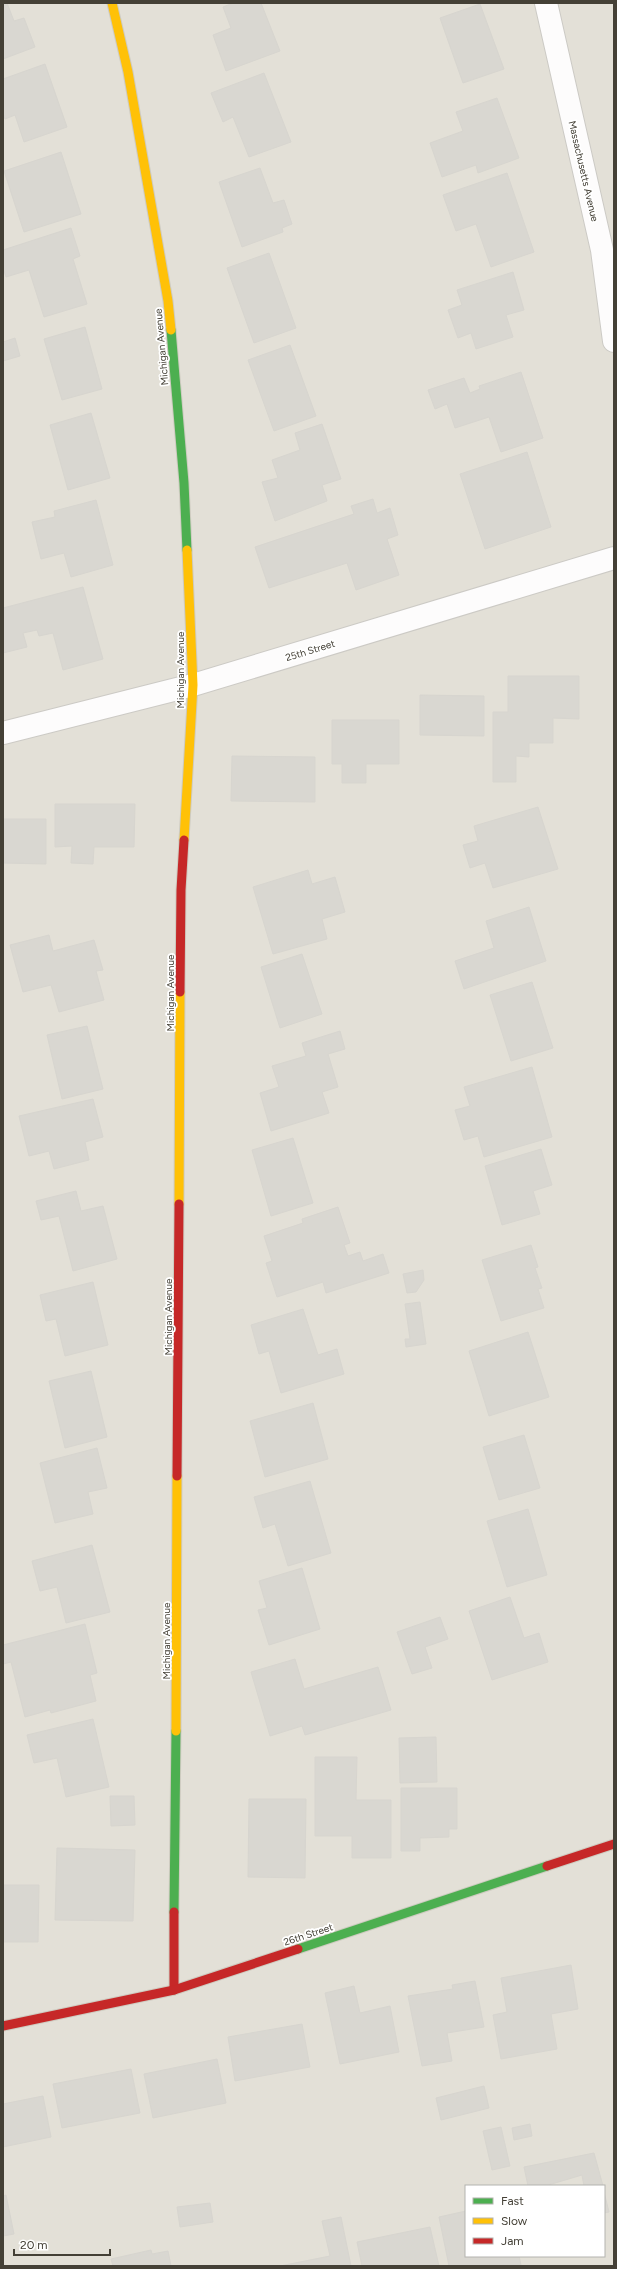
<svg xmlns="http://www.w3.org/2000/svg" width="617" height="2269" font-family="Figtree,sans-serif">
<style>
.residential{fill:#e3e0d7;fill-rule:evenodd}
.building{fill:#d9d7d1;stroke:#d7d5cf}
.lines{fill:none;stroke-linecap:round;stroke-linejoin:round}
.street-casing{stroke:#cccac5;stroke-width:24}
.fast-casing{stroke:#cecbc0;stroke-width:11}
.slow-casing{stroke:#cecbc0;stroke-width:11}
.jam-casing{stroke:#cecbc0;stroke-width:11}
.street{stroke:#fdfcfc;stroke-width:22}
.fast{stroke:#4caf50;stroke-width:9}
.slow{stroke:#ffc107;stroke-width:9}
.jam{stroke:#c62828;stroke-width:9}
.labels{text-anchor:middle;stroke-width:3.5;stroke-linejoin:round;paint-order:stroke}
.street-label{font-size:10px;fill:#444036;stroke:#fff}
</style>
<rect width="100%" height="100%" fill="#efeee9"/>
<path class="residential" d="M3,3H614V2266H3ZM466,2186H604V2256H466Z"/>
<g class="building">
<path d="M3,3H7L14,21L24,18L35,47L3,59Z"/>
<path d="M233,3H261L280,51L226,71L213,35L231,28L223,7Z"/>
<path d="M480,4L504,69L463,83L440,18Z"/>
<path d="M45,64L67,127L24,142L15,115L5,119L3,114V79Z"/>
<path d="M264,73L291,142L249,157L233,117L223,122L211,93Z"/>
<path d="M497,98L519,158L478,173L476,165L442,177L430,143L463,131L456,112Z"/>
<path d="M61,152L81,214L24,232L4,171Z"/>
<path d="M260,168L273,203L284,200L292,224L282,228L283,232L242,247L219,182Z"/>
<path d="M507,173L534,252L491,267L476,224L456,231L443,195Z"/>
<path d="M71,228L80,256L73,259L87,304L44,317L29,270L6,277L3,268V250Z"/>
<path d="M269,253L296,328L254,343L227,268Z"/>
<path d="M513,272L524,310L506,315L513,337L476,349L471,333L458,338L448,310L462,305L457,290Z"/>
<path d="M85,327L102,389L62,400L44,339Z"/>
<path d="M15,338L20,356L3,361V342Z"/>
<path d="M290,345L316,416L274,431L248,360Z"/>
<path d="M521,372L543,438L501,452L489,417L455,428L447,404L435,409L428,390L464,378L470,393L480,389L479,386Z"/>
<path d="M91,413L110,478L68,490L50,425Z"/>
<path d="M322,424L341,479L322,485L327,501L275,521L262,482L278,478L272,460L300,450L295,433Z"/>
<path d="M527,452L551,527L485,549L460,474Z"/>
<path d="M373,499L377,513L390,508L398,535L387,539L399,575L356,590L347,563L269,588L255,547L354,514L351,506Z"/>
<path d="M96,500L113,565L71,577L64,553L41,559L32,522L55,517L54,511Z"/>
<path d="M83,587L103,659L63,670L53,633L39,636L37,630L23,633L27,647L3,653V608Z"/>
<path d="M508,676H579V719L553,718V743H529V757L516,756V782H493V712H508Z"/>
<path d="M420,695L484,696V736L420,735Z"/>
<path d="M332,720H399V764H366V783H342V764H332Z"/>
<path d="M232,756L315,757V802L231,801Z"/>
<path d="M55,804H135L134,847H94L93,864L71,863L72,846L55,847Z"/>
<path d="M538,807L558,869L493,888L485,863L470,868L463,845L478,841L474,826Z"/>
<path d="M3,819H46V864L3,863Z"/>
<path d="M308,870L312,884L335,877L345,912L322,919L327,939L273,954L253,887Z"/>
<path d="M529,907L546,961L464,989L455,961L494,948L486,921Z"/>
<path d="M49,935L53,951L94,940L103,970L96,971L104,1000L59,1012L51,985L23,992L10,945Z"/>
<path d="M302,954L322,1014L280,1028L261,967Z"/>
<path d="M532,982L553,1048L511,1061L490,995Z"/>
<path d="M87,1026L103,1089L62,1099L47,1035Z"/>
<path d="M340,1031L345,1049L328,1054L338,1087L322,1092L329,1113L271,1131L260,1093L279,1087L272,1066L306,1056L302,1043Z"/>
<path d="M532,1067L552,1137L484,1157L478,1136L464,1140L455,1110L470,1106L464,1087Z"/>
<path d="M93,1099L103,1137L85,1142L89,1160L54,1169L49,1151L29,1156L19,1116Z"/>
<path d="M293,1138L313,1203L271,1216L252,1150Z"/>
<path d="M541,1149L552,1185L533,1191L540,1214L502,1225L485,1166Z"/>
<path d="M76,1191L81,1211L103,1206L117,1259L73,1271L59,1216L41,1220L36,1201Z"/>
<path d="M338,1207L350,1243L344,1245L348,1256L360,1252L363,1261L383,1254L389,1273L326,1293L323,1282L277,1297L266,1263L272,1261L264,1236L303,1223L302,1219Z"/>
<path d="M531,1245L538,1267L535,1268L542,1288L538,1289L544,1308L501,1321L482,1260Z"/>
<path d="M423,1270L424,1280L416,1292L407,1293L403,1274Z"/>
<path d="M93,1282L108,1345L65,1356L56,1319L46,1321L40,1295Z"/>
<path d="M420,1302L426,1344L406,1347L405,1339H410L405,1304Z"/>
<path d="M303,1309L318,1355L337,1349L344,1374L281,1393L269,1351L259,1354L251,1325Z"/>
<path d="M528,1332L549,1397L489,1416L469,1351Z"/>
<path d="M91,1371L107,1437L65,1448L49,1381Z"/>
<path d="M313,1403L328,1459L265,1477L250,1421Z"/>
<path d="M524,1435L540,1488L499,1500L483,1447Z"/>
<path d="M97,1448L107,1488L88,1492L93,1514L55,1523L40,1463Z"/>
<path d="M310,1481L331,1553L288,1566L275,1524L263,1528L254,1497Z"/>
<path d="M528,1509L547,1575L507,1587L487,1521Z"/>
<path d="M92,1545L110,1612L66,1623L57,1587L40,1591L32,1561Z"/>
<path d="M302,1568L320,1629L269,1645L258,1610L267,1608L259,1581Z"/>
<path d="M510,1597L524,1638L539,1633L548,1662L492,1680L469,1611Z"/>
<path d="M440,1617L448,1639L425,1647L432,1668L412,1674L397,1632Z"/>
<path d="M85,1624L97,1673L90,1675L96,1701L51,1713L50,1710L25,1717L11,1662L3,1664V1645Z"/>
<path d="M295,1659L304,1689L378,1667L391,1710L305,1735L302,1726L270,1736L251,1672Z"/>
<path d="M93,1719L109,1787L66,1797L57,1758L34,1763L27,1735Z"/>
<path d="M436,1737L437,1782L400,1783L399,1738Z"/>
<path d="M315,1757H357L356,1800H391V1858H352V1836H315Z"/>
<path d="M401,1788H457V1829H449V1837L420,1838V1851H401Z"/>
<path d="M110,1796H134L135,1825L111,1826Z"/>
<path d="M249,1799H306L305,1878L248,1877Z"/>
<path d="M57,1848L135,1850L133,1921L55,1920Z"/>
<path d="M3,1885H39L38,1942H3Z"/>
<path d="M571,1965L578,2009L551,2014L557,2049L501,2059L493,2015L507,2012L501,1978Z"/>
<path d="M475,1981L484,2027L447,2033L452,2061L422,2066L408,1996L453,1989L452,1985Z"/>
<path d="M354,1986L360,2013L390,2006L399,2052L340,2064L325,1993Z"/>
<path d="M302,2024L310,2067L235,2081L228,2037Z"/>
<path d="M217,2059L226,2103L153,2118L144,2074Z"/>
<path d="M131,2069L140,2113L62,2128L53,2084Z"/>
<path d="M484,2086L489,2108L441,2120L436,2098Z"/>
<path d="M43,2096L51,2137L3,2147V2104Z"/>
<path d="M530,2124L532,2136L514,2140L512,2128Z"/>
<path d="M501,2127L510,2166L492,2170L483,2131Z"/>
<path d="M594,2153L603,2186H584L582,2175L545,2186H528L524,2167Z"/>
<path d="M604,2192L609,2212L604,2213Z"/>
<path d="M6,2195L14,2234L3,2236V2196Z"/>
<path d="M210,2203L213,2222L180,2227L177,2207Z"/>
<path d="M466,2211V2256H519L521,2265L449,2266L439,2217Z"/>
<path d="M341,2217L351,2266H280L330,2256L322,2221Z"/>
<path d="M430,2227L439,2266H362L357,2242Z"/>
<path d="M151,2250L152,2254L168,2251L171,2266H113L111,2259Z"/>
</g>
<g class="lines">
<g class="street-casing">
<g id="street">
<path d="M546,3L602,250L614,341"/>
<path d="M3,733L193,685L614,558"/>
</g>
</g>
<g class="fast-casing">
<g id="fast">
<path d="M171,330L184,483L187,550"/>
<path d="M174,1912L176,1731"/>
<path d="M298,1949L547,1866"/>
</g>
</g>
<g class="slow-casing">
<g id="slow">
<path d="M112,3L128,72L168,301L171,330"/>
<path d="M184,840L193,685L187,550"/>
<path d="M179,1204L180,992"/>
<path d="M176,1731L177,1476"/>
</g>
</g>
<g class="jam-casing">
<g id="jam">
<path d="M180,992L181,890L184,840"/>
<path d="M177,1476L179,1204"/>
<path d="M547,1866L614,1844"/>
<path d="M174,1990V1912"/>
<path d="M3,2026L174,1990L298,1949"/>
</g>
</g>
<use href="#street" class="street"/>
<use href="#fast" class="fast"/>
<use href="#slow" class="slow"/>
<use href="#jam" class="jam"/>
</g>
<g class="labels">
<g class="street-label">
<text transform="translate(584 171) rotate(77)" y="4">Massachusetts Avenue</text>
<text transform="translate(161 347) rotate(-95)" y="4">Michigan Avenue</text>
<text transform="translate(310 650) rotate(-17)" y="4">25th Street</text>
<text transform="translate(180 670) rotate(-90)" y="4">Michigan Avenue</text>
<text transform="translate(170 993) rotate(-90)" y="4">Michigan Avenue</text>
<text transform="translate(168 1317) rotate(-90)" y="4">Michigan Avenue</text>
<text transform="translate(166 1641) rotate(-90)" y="4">Michigan Avenue</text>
<text transform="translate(308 1934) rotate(-18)" y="4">26th Street</text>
</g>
</g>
<rect width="617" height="2269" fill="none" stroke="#444036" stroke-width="8"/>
<rect x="465" y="2185" width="140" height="72" fill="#ffffff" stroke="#b4b3af"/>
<rect x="473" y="2198" width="20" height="6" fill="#4caf50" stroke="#b4b3af"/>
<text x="501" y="2205" font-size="12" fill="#444036">Fast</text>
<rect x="473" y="2218" width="20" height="6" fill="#ffc107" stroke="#b4b3af"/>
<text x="501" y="2225" font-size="12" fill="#444036">Slow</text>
<rect x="473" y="2238" width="20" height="6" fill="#c62828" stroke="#b4b3af"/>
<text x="501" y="2245" font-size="12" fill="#444036">Jam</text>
<path d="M14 2249v6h96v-6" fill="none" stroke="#444036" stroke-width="2"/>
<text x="20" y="2249" font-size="12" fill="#444036" stroke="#ffffff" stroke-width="3" paint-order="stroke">20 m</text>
</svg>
